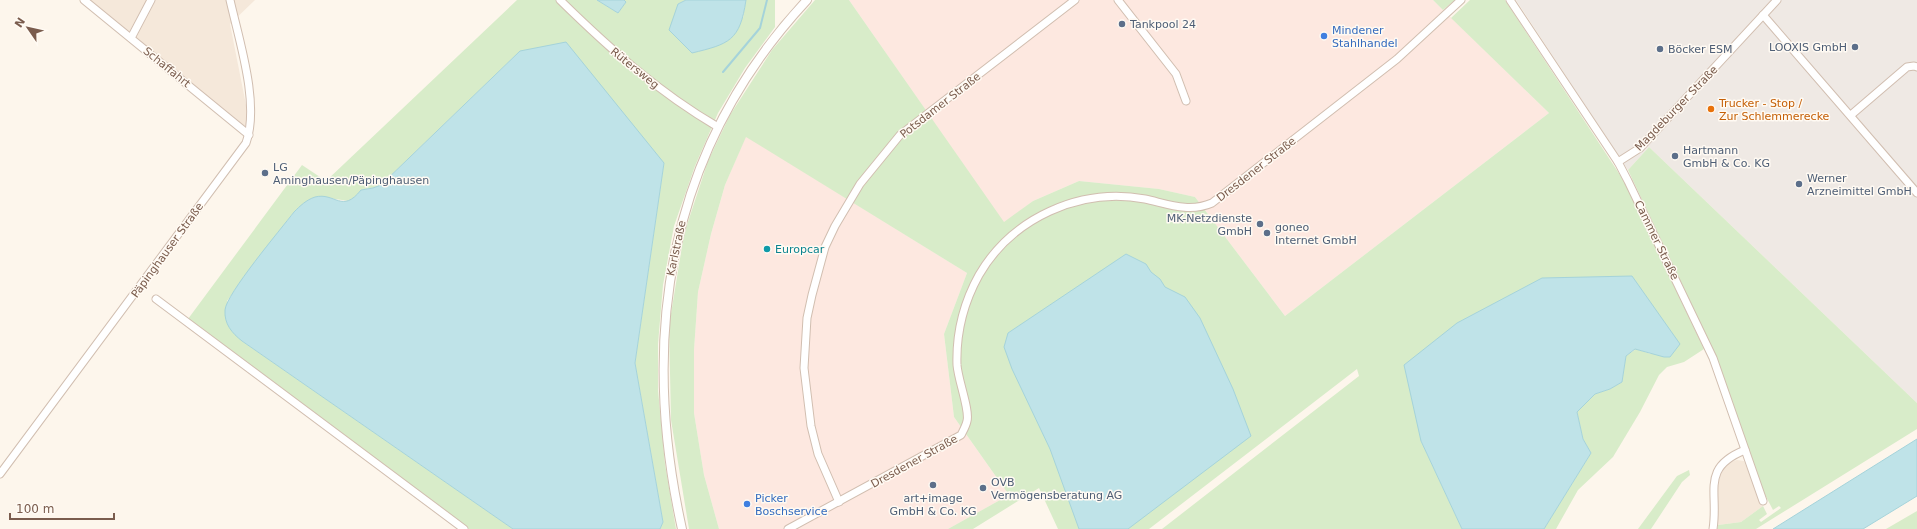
<svg xmlns="http://www.w3.org/2000/svg" width="1917" height="529" font-family="'DejaVu Sans',sans-serif">
<style>
.residential{fill:#f5e8da}
.commercial{fill:#fde8e0}
.industrial{fill:#efe9e4}
.green{fill:#d8ecc9}
.water{fill:#bfe3e8;stroke:#a5d3da}
.lines{fill:none;stroke-linecap:round;stroke-linejoin:round}
.stream{stroke:#a5d3da;stroke-width:2}
.minor-casing{stroke:#d1beb0;stroke-width:9}
.tertiary-casing{stroke:#d1beb0;stroke-width:10}
.minor{stroke:#fff;stroke-width:7}
.tertiary{stroke:#fff;stroke-width:8}
.service-dot{fill:#5c6f8a;stroke:#fffaf3;stroke-width:1.5}
.shop-dot{fill:#3f7fe0;stroke:#fffaf3;stroke-width:1.5}
.food-dot{fill:#e8710a;stroke:#fffaf3;stroke-width:1.5}
.culture-dot{fill:#0f9aa8;stroke:#fffaf3;stroke-width:1.5}
.labels{text-anchor:middle;stroke-width:3;stroke-linejoin:round;paint-order:stroke}
.service-label{font-size:11px;fill:#4e5e75;stroke:#fffaf3;text-anchor:start}
.shop-label{font-size:11px;fill:#366cbe;stroke:#fffaf3;text-anchor:start}
.street-label{font-size:11px;fill:#7a5c4d;stroke:#fffaf3}
.food-label{font-size:11px;fill:#c56008;stroke:#fffaf3;text-anchor:start}
.culture-label{font-size:11px;fill:#0d838f;stroke:#fffaf3;text-anchor:start}
</style>
<rect width="100%" height="100%" fill="#fdf6ec"/>
<g class="residential">
<path d="M80,0H255L230,24L246,105L247,121L243,134Z"/>
<path d="M1737,460L1744,461L1763,506L1741,522L1718,525V486L1720,475L1723,467L1729,462Z"/>
</g>
<g class="commercial">
<path d="M849,0H1433L1549,113L1285,316L1195,197L1159,189L1079,181L1033,201L1004,223Z"/>
<path d="M746,136L967,273L944,334L954,417L1009,495L948,529H719L704,475L694,413V350L698,292L711,234L725,185Z"/>
</g>
<path class="industrial" d="M1516,0H1917V403L1649,147L1628,170Z"/>
<g class="green">
<path d="M517,0H597L618,13L626,2L624,0H686L678,4L743,18L746,0H775V27L745,68L718,113L695,166L674,226L663,285L658,344V390L665,464L676,529H660L663,522L635,363L664,163L520,51L381,185L373,188L361,190L354,199L349,201L321,197L294,212L227,301L242,341L513,529H469L188,319L302,165L326,181Z"/>
<path d="M815,0H849L1004,222L1033,201L1079,181L1159,189L1195,197L1285,316L1549,113L1451,18L1470,0H1505L1624,181L1704,349L1684,362L1667,367L1659,375L1640,412L1613,457L1578,490L1556,529H1544L1591,453L1583,439L1577,412L1595,394L1610,389L1622,382L1626,356L1636,349L1651,354L1631,276L1421,441L1462,529H1162L1359,376L1357,369L1149,529H1058L1039,488L973,529H948L1009,495L954,417L944,334L967,273L746,137L725,185L711,234L698,292L694,350V413L704,475L719,529H689L671,420L669,326L684,234L708,161L730,115L772,50Z"/>
<path d="M1433,0H1455L1443,10Z"/>
<path d="M1649,147L1917,403V429L1756,529H1717L1718,525L1741,522L1763,506L1767,514L1759,520L1761,522L1781,508L1779,506L1773,510L1762,489L1712,348L1628,170Z"/>
<path d="M1689,470L1690,475L1682,482L1651,529H1638L1677,476Z"/>
<path d="M1917,511V529H1886Z"/>
</g>
<g class="water">
<path d="M597,0H624L626,2L618,13Z"/>
<path d="M686,0H746C740,41 729,44 692,53L669,30L678,4Z"/>
<path d="M566,42L664,163L635,363L663,522L660,529H513L242,341C232,333 224,324 225,310C226,294 281,229 294,212C300,206 306,200 315,197C335,192 342,214 361,190L373,188L381,185L520,51Z"/>
<path d="M1126,254L1146,264L1151,272L1160,279L1165,287L1185,297L1200,318L1233,389L1251,436L1128,529H1079L1050,449L1012,369L1004,347L1008,333Z"/>
<path d="M1632,276L1680,344L1670,357H1664L1635,349L1626,356L1622,382L1610,389L1595,394L1577,412L1583,439L1591,453L1544,529H1462L1421,441L1404,365L1457,323L1542,278Z"/>
<path d="M1917,439V496L1863,529H1773Z"/>
</g>
<g class="lines">
<path class="stream" d="M723,72L760,28L767,0"/>
<g class="minor-casing">
<g id="minor">
<path d="M84,0L249,135"/>
<path d="M560,0C609,48 658,92 718,127"/>
<path d="M1118,0L1176,74L1186,101"/>
<path d="M1510,0L1618,162L1628,181L1713,358L1763,501"/>
<path d="M1763,15L1917,193"/>
<path d="M131,38L151,0"/>
<path d="M1851,115L1907,67L1914,66L1917,67"/>
<path d="M1618,162L1640,148L1777,0"/>
<path d="M156,299L464,529"/>
<path d="M0,474L246,143C260,104 239,40 230,0"/>
<path d="M839,502L818,454L811,426L804,368L807,318L812,295L825,247L835,226L860,184L900,135L1075,0"/>
<path d="M788,529L961,435C963,431 966,426 967,421C970,410 958,380 957,365C956,334 964,302 979,275C1012,218 1080,187 1145,199C1168,204 1189,213 1212,203L1397,59L1461,0"/>
<path d="M1713,529C1719,492 1700,468 1745,450"/>
</g>
</g>
<g class="tertiary-casing">
<path id="tertiary" d="M682,529C639,335 668,149 807,0"/>
</g>
<use href="#minor" class="minor"/>
<use href="#tertiary" class="tertiary"/>
</g>
<g class="service-dot">
<circle cx="1122" cy="24" r="4"/>
<circle cx="1855" cy="47" r="4"/>
<circle cx="1660" cy="49" r="4"/>
<circle cx="1675" cy="156" r="4"/>
<circle cx="265" cy="173" r="4"/>
<circle cx="1799" cy="184" r="4"/>
<circle cx="1260" cy="224" r="4"/>
<circle cx="1267" cy="233" r="4"/>
<circle cx="933" cy="485" r="4"/>
<circle cx="983" cy="488" r="4"/>
</g>
<g class="shop-dot">
<circle cx="1324" cy="36" r="4"/>
<circle cx="747" cy="504" r="4"/>
</g>
<circle class="food-dot" cx="1711" cy="109" r="4"/>
<circle class="culture-dot" cx="767" cy="249" r="4"/>
<g class="labels">
<g class="service-label">
<text x="1130" y="28">Tankpool 24</text>
<text x="1847" y="51" text-anchor="end">LOOXIS GmbH</text>
<text x="1668" y="53">Böcker ESM</text>
<text x="1683" y="154">Hartmann<tspan x="1683" dy="13">GmbH &amp; Co. KG</tspan></text>
<text x="273" y="171">LG<tspan x="273" dy="13">Aminghausen/Päpinghausen</tspan></text>
<text x="1807" y="182">Werner<tspan x="1807" dy="13">Arzneimittel GmbH</tspan></text>
<text x="1252" y="222" text-anchor="end">MK-Netzdienste<tspan x="1252" dy="13">GmbH</tspan></text>
<text x="1275" y="231">goneo<tspan x="1275" dy="13">Internet GmbH</tspan></text>
<text x="991" y="486">OVB<tspan x="991" dy="13">Vermögensberatung AG</tspan></text>
<text x="933" y="502" text-anchor="middle">art+image<tspan x="933" dy="13">GmbH &amp; Co. KG</tspan></text>
</g>
<g class="shop-label">
<text x="1332" y="34">Mindener<tspan x="1332" dy="13">Stahlhandel</tspan></text>
<text x="755" y="502">Picker<tspan x="755" dy="13">Boschservice</tspan></text>
</g>
<g class="street-label">
<text transform="translate(167 67) rotate(39)" y="4">Schaffahrt</text>
<text transform="translate(635 68) rotate(39)" y="4">Rütersweg</text>
<text transform="translate(940 105) rotate(-38)" y="4">Potsdamer Straße</text>
<text transform="translate(1676 108) rotate(-46)" y="4">Magdeburger Straße</text>
<text transform="translate(1256 169) rotate(-38)" y="4">Dresdener Straße</text>
<text transform="translate(1657 240) rotate(64)" y="4">Cammer Straße</text>
<text transform="translate(676 248) rotate(-78)" y="4">Karlstraße</text>
<text transform="translate(167 250) rotate(-54)" y="4">Päpinghauser Straße</text>
<text transform="translate(914 461) rotate(-29)" y="4">Dresdener Straße</text>
</g>
<g class="food-label">
<text x="1719" y="107">Trucker - Stop /<tspan x="1719" dy="13">Zur Schlemmerecke</tspan></text>
</g>
<g class="culture-label">
<text x="775" y="253">Europcar</text>
</g>
</g>
<g transform="translate(28 28) rotate(304)" stroke="#fffaf3" stroke-width="3" paint-order="stroke">
<path d="M0-3L7 15L0 10L-7 15Z" fill="#7a5c4d"/>
<text y="-6" font-size="11" font-weight="bold" text-anchor="middle" fill="#7a5c4d">N</text>
</g>
<path d="M10 513v6h104v-6" fill="none" stroke="#7a5c4d" stroke-width="2"/>
<text x="16" y="513" font-size="12" fill="#7a5c4d" stroke="#fffaf3" stroke-width="3" paint-order="stroke">100 m</text>
</svg>
